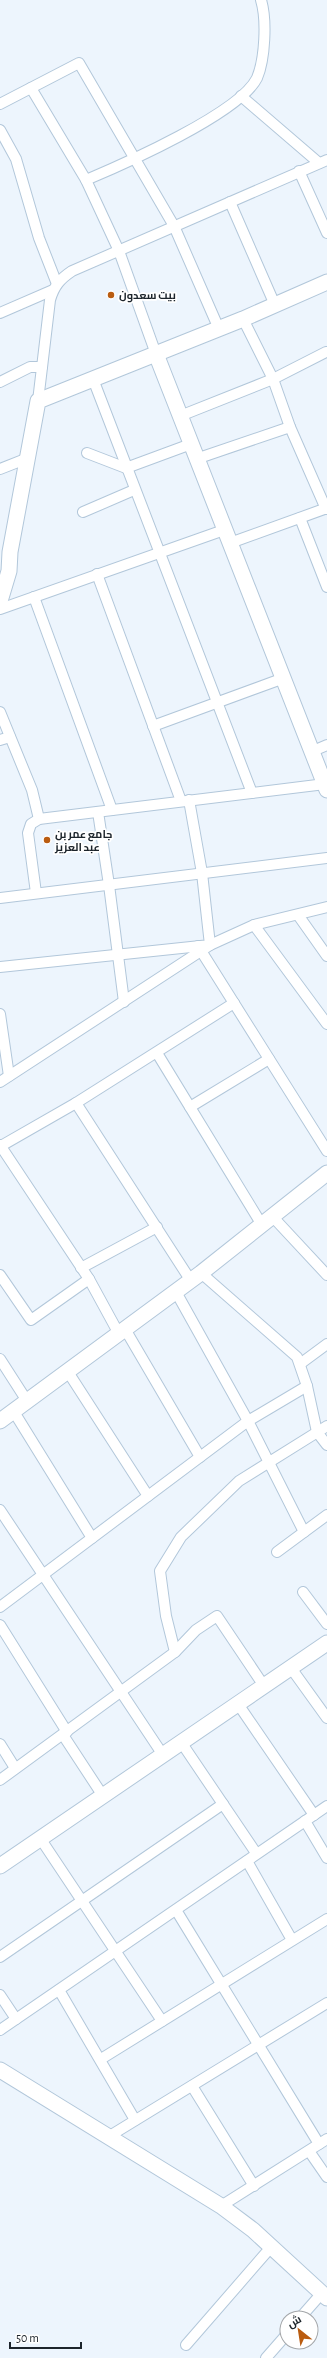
<svg xmlns="http://www.w3.org/2000/svg" width="327" height="2358" font-family="'Alegreya Sans',Cairo,sans-serif">
<style>
.lines{fill:none;stroke-linecap:round;stroke-linejoin:round}
.street-casing{stroke:#b2c7da;stroke-width:12}
.secondary-casing{stroke:#b2c7da;stroke-width:17}
.street{stroke:#fff;stroke-width:10}
.secondary{stroke:#fff;stroke-width:15}
.poi-dot{fill:#ba5c10;stroke:#fff;stroke-width:1.5}
.labels{text-anchor:middle;stroke-width:3.5;stroke-linejoin:round;paint-order:stroke}
.poi-label{font-size:11px;font-weight:bold;fill:#1c242b;stroke:#fff;text-anchor:start}
</style>
<rect width="100%" height="100%" fill="#edf5fd"/>
<g class="lines">
<g class="street-casing">
<g id="street">
<path d="M31,88L86,180L119,251L156,354"/>
<path d="M241,96L319,163"/>
<path d="M0,104L79,63L174,226L219,329"/>
<path d="M0,130L16,159L39,238L57,284"/>
<path d="M299,171L327,233"/>
<path d="M86,180C124,164 240,113 257,78C265,59 267,20 261,0"/>
<path d="M230,202L275,305"/>
<path d="M0,313L53,290"/>
<path d="M243,319L273,379L290,427L326,509"/>
<path d="M93,379L252,793"/>
<path d="M0,382L30,367H42"/>
<path d="M38,401L50,300C54,286 60,279 72,271L327,160"/>
<path d="M180,416L273,379L326,352"/>
<path d="M87,453L126,468L191,444"/>
<path d="M196,459L290,427"/>
<path d="M0,469L28,458"/>
<path d="M83,512L134,490"/>
<path d="M300,518L327,587"/>
<path d="M230,543L327,508"/>
<path d="M97,574L181,801"/>
<path d="M34,597L112,810"/>
<path d="M0,609L224,530"/>
<path d="M0,712L32,790L39,819"/>
<path d="M153,726L284,678"/>
<path d="M0,740L10,737"/>
<path d="M313,751L327,745"/>
<path d="M98,812L109,885L124,1002"/>
<path d="M36,893L28,833L31,824L39,819L325,784"/>
<path d="M0,898L327,858"/>
<path d="M298,915L327,956"/>
<path d="M254,925L327,1024"/>
<path d="M198,946L327,1151"/>
<path d="M0,967L210,945L202,873L189,800"/>
<path d="M0,1014L9,1076"/>
<path d="M157,1053L262,1225"/>
<path d="M0,1082L210,945L254,925L327,907"/>
<path d="M76,1103L191,1281"/>
<path d="M190,1107L269,1059"/>
<path d="M0,1145L89,1279L119,1334"/>
<path d="M1,1146L76,1103L234,1003"/>
<path d="M272,1216L327,1275"/>
<path d="M81,1268L157,1227"/>
<path d="M201,1273L297,1357L307,1386L317,1432L327,1445"/>
<path d="M0,1275L31,1320L89,1279"/>
<path d="M176,1292L248,1421L304,1532"/>
<path d="M125,1329L200,1457"/>
<path d="M0,1359L27,1401"/>
<path d="M300,1364L327,1344"/>
<path d="M68,1372L148,1496"/>
<path d="M14,1412L92,1538"/>
<path d="M0,1510L163,1755"/>
<path d="M277,1552L327,1515"/>
<path d="M303,1592L327,1624"/>
<path d="M0,1607L248,1421L307,1386"/>
<path d="M0,1625L67,1732"/>
<path d="M175,1652L196,1630L217,1616L264,1686"/>
<path d="M291,1668L327,1718"/>
<path d="M238,1704L314,1815"/>
<path d="M63,1735L103,1796"/>
<path d="M181,1742L256,1853"/>
<path d="M0,1744L15,1768"/>
<path d="M0,1780L175,1652L166,1616L160,1571L181,1537L239,1481L327,1426"/>
<path d="M305,1821L327,1858"/>
<path d="M40,1838L162,2021"/>
<path d="M247,1861L292,1940"/>
<path d="M176,1910L319,2144"/>
<path d="M0,1957L223,1804"/>
<path d="M59,1990L135,2120"/>
<path d="M0,1995L16,2019"/>
<path d="M0,2030L327,1806"/>
<path d="M101,2059L327,1919"/>
<path d="M192,2086L254,2186"/>
<path d="M108,2137L327,2003"/>
<path d="M309,2151L327,2177"/>
<path d="M221,2206L327,2139"/>
<path d="M300,2318L322,2293"/>
<path d="M186,2345L272,2246"/>
<path d="M266,2358L287,2334"/>
</g>
</g>
<g class="secondary-casing">
<g id="secondary">
<path d="M156,354L327,790"/>
<path d="M0,601L9,571L10,552L38,401L243,319L327,282"/>
<path d="M0,1421L201,1273L327,1173"/>
<path d="M0,1866L327,1643"/>
<path d="M0,2070L221,2206L253,2230L327,2298"/>
</g>
</g>
<use href="#street" class="street"/>
<use href="#secondary" class="secondary"/>
</g>
<g class="poi-dot">
<circle cx="111" cy="295" r="4"/>
<circle cx="47" cy="840" r="4"/>
</g>
<g class="labels">
<g class="poi-label">
<text x="119" y="299">بيت سعدون</text>
<text x="55" y="838">جامع عمر بن<tspan x="55" dy="13">عبد العزيز</tspan></text>
</g>
</g>
<g transform="translate(299 2330) rotate(330)"><circle r="19" fill="#ffffff" stroke="#a4a7aa"/>
<path d="M0-3L7 15L0 10L-7 15Z" fill="#ba5c10"/>
<text y="-6" font-size="11" font-weight="bold" text-anchor="middle" fill="#1c242b">ش</text>
</g>
<path d="M10 2342v6h71v-6" fill="none" stroke="#1c242b" stroke-width="2"/>
<text x="16" y="2342" font-size="12" fill="#1c242b" stroke="#ffffff" stroke-width="3" paint-order="stroke">50 m</text>
</svg>
